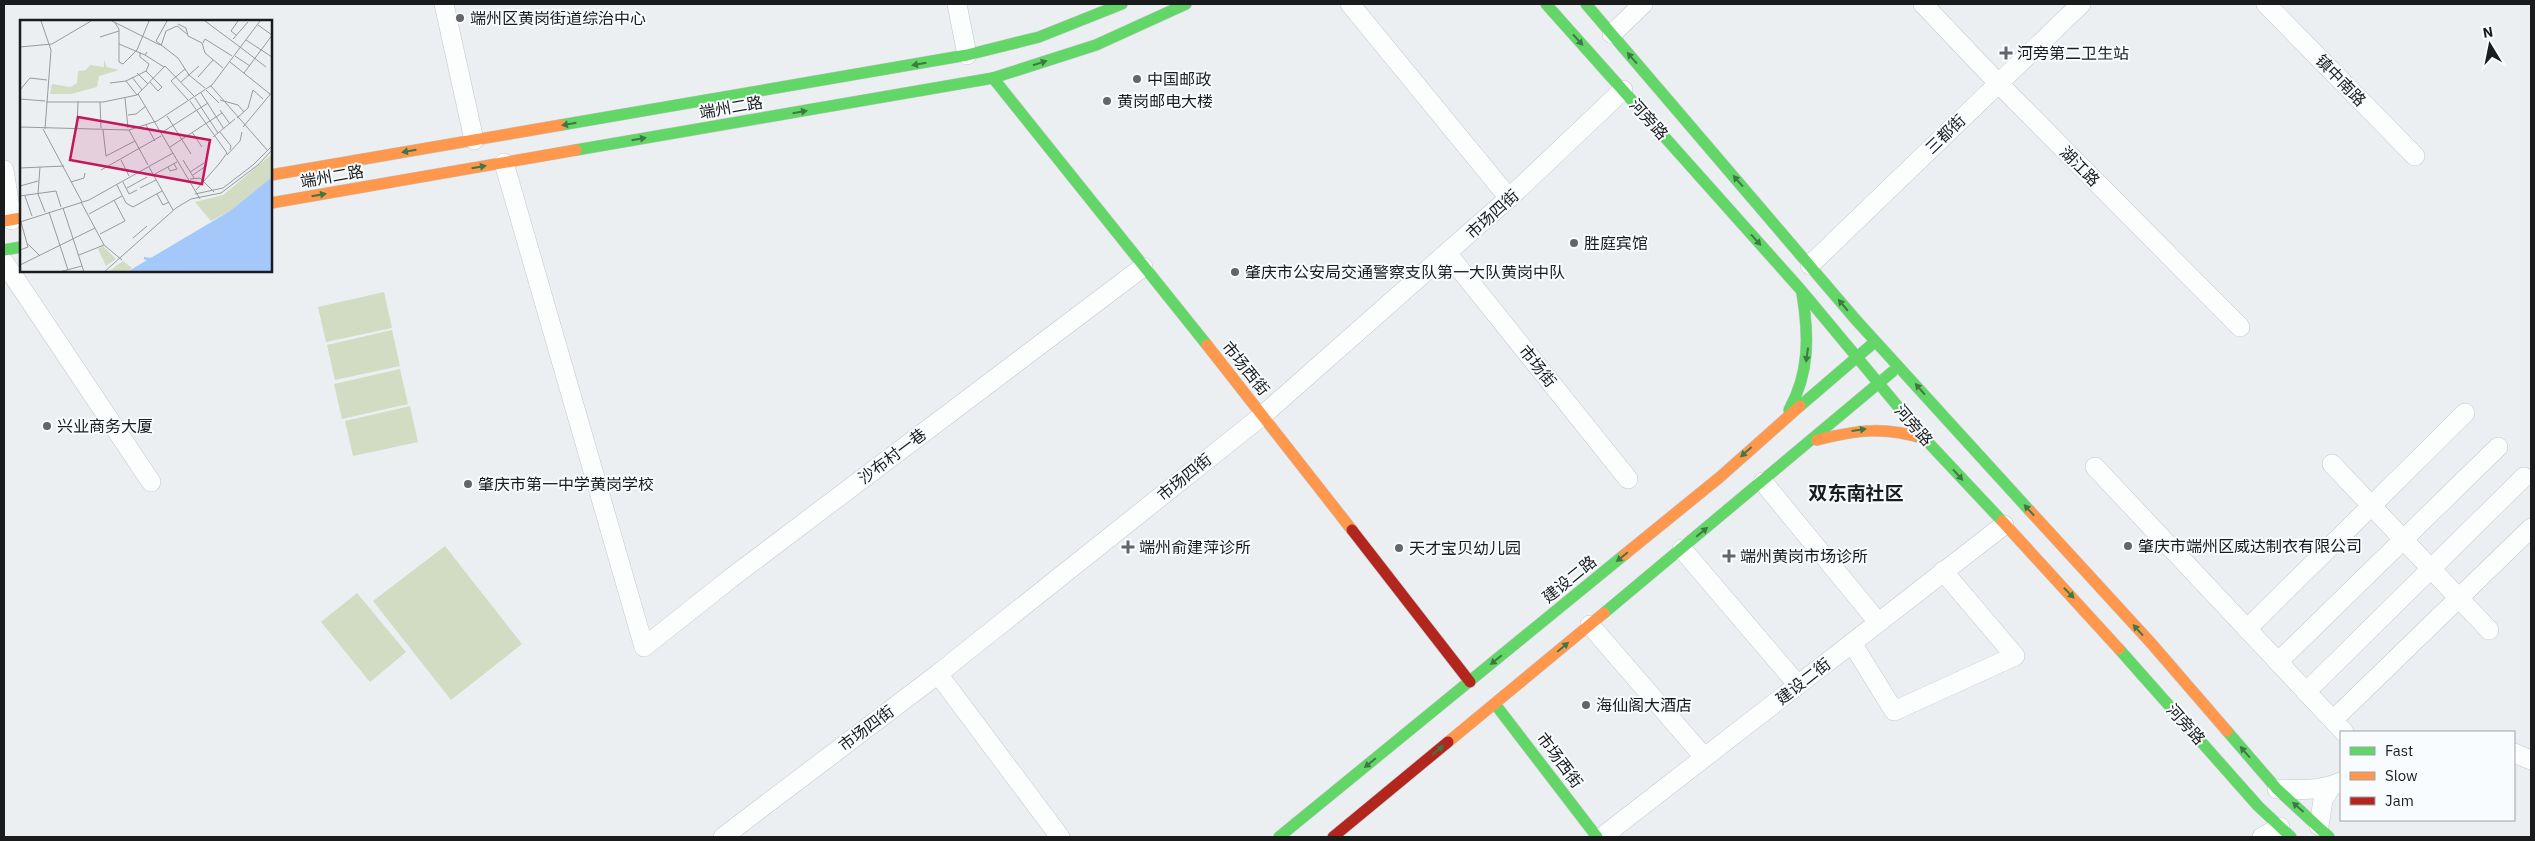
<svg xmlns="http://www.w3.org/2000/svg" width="2535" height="841" font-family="'IBM Plex Sans','Noto Sans SC',sans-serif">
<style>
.green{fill:#d1dcc2}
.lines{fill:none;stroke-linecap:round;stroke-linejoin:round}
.street-casing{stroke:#c4c7ca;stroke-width:20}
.fast-casing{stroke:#c4c7ca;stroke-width:12}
.slow-casing{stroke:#c4c7ca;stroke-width:12}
.jam-casing{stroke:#c4c7ca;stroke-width:12}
.street{stroke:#fcfdfd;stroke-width:19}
.fast{stroke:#63d668;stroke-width:11}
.slow{stroke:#ff974d;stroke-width:11}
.jam{stroke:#b3261e;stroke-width:11}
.oneway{fill:#3e7842}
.poi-dot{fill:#636568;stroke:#f9fcfe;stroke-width:2}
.labels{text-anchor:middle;stroke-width:4;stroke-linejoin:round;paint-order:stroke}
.poi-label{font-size:16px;fill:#191b1d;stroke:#f9fcfe;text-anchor:start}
.street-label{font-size:16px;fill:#191b1d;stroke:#f9fcfe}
.quarter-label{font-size:19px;font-weight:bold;fill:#191b1d;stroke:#f9fcfe}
.inset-river{fill:none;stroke:#a3c8f9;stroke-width:2.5}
.inset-road{fill:none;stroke:#989a9d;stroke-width:1}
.view{fill:#c2185b;fill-opacity:0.15;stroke:#c2185b;stroke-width:2.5}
.inset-edge{fill:none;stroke:#191b1d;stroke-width:2.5}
</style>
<rect width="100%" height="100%" fill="#eceff2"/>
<g class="green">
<path d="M384,292L392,328L326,342L318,307Z"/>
<path d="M392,330L400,366L335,380L327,345Z"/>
<path d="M400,369L408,404L342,419L334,384Z"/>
<path d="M410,406L418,442L353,456L345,421Z"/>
<path d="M445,546L522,644L451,700L373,601Z"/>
<path d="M357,593L406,652L370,682L321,622Z"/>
</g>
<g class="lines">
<g class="street-casing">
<g id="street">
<path d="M444,4L474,140"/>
<path d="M957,4L967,55"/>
<path d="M1350,4L1509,198"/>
<path d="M1923,4L1998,83L2240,327"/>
<path d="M2266,4L2415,156"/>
<path d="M1612,34L1643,4"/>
<path d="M504,163L644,647L731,578L1143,267"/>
<path d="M4,170L12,220"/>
<path d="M1447,253L1628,479"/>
<path d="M4,262L151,482"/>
<path d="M1810,265L2081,4"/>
<path d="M2332,464L2489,630"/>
<path d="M2095,467L2344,732"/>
<path d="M1763,482L1878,622"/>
<path d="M1682,549L1798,685"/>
<path d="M1590,625L1704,757"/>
<path d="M2247,629L2465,413"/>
<path d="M1852,643L1894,711L2015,656L1943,571"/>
<path d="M2278,662L2498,447"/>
<path d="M938,674L1060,837"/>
<path d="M2306,692L2524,477"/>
<path d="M2333,720L2531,528"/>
<path d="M2514,753L2531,760"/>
<path d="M2277,789C2299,790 2320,791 2341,782"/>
<path d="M2319,826L2323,800L2331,787"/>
<path d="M723,837L938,674L1263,415L1509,198L1623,90"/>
<path d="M1602,837L2004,525"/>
<path d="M2262,837L2280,827"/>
</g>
</g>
<g class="fast-casing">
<g id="fast">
<path d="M1546,4L1801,290L1925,439L2002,521"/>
<path d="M1586,4L1856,320L2030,511"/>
<path d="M993,78L1207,345"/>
<path d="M561,125L967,55L1039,37L1122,4"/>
<path d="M576,150L993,78L1096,45L1186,4"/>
<path d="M4,250L21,247"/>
<path d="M1800,406L1870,346"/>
<path d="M1789,410C1810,372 1809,335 1802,293"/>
<path d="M1604,613L1892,372"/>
<path d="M2119,649L2258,806L2291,837"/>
<path d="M1495,704L1597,837"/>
<path d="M2227,731L2277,789L2329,837"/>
<path d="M1279,837L1624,555"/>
</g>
</g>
<g class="slow-casing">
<g id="slow">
<path d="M271,175L561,125"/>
<path d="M271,203L576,150"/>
<path d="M4,221L21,218"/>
<path d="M1207,345L1352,530"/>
<path d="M1817,440C1857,430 1884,426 1925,439"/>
<path d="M2030,511L2151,643L2227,731"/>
<path d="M2002,521L2119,649"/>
<path d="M1624,555L1720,477L1800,406"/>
<path d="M1448,742L1604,613"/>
</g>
</g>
<g class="jam-casing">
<g id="jam">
<path d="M1352,530L1470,682"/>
<path d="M1333,837L1448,742"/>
</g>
</g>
<use href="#street" class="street"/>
<use href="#fast" class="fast"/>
<use href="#slow" class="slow"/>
<use href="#jam" class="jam"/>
</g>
<defs><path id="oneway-solid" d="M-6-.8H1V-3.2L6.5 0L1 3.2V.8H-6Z" transform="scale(1.25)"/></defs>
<g class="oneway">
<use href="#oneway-solid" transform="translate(1578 40) rotate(48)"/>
<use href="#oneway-solid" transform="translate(1632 58) rotate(-131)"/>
<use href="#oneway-solid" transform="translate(1040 63) rotate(-18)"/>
<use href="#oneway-solid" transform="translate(919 64) rotate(170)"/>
<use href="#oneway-solid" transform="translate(800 112) rotate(-10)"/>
<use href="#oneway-solid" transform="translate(569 124) rotate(170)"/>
<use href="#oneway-solid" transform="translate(639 139) rotate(-10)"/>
<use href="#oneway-solid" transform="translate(409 151) rotate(170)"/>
<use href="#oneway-solid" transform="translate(479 167) rotate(-10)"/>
<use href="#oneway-solid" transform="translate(1738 181) rotate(-131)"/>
<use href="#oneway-solid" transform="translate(319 195) rotate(-10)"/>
<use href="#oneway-solid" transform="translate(1756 240) rotate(48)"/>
<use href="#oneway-solid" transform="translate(1843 305) rotate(-130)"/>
<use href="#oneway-solid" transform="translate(1807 355) rotate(98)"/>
<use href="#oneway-solid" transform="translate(1920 389) rotate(-131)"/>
<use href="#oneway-solid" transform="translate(1859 430) rotate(-8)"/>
<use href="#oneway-solid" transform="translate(1746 452) rotate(138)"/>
<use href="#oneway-solid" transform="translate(1958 475) rotate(48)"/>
<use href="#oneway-solid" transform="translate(2029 510) rotate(-132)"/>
<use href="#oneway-solid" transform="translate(1702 532) rotate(-40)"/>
<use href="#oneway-solid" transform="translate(1622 557) rotate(141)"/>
<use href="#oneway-solid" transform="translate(2069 593) rotate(46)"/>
<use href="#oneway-solid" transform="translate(2138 630) rotate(-132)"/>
<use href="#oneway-solid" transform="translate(1563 647) rotate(-40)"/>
<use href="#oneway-solid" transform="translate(1496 660) rotate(141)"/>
<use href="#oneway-solid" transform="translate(1438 750) rotate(-40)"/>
<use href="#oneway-solid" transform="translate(2245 752) rotate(-131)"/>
<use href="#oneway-solid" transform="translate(1370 763) rotate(141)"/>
<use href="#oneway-solid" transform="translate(2298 807) rotate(-139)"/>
</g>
<g class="poi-dot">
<circle cx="460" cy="18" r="5"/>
<path d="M2003.5 45.5h5v5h5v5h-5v5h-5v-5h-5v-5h5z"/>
<circle cx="1137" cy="79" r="5"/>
<circle cx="1107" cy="101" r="5"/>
<circle cx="1574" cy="243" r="5"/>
<circle cx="1235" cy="272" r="5"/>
<circle cx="47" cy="426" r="5"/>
<circle cx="468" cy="484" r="5"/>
<circle cx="2128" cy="546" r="5"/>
<path d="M1125.5 539.5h5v5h5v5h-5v5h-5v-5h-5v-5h5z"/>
<circle cx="1399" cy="548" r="5"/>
<path d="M1726.5 548.5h5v5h5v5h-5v5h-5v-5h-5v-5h5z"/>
<circle cx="1586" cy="705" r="5"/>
</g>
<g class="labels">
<g class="poi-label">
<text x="470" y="24">端州区黄岗街道综治中心</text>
<text x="2017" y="59">河旁第二卫生站</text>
<text x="1147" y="85">中国邮政</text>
<text x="1117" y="107">黄岗邮电大楼</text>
<text x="1584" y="249">胜庭宾馆</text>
<text x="1245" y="278">肇庆市公安局交通警察支队第一大队黄岗中队</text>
<text x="57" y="432">兴业商务大厦</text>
<text x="478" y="490">肇庆市第一中学黄岗学校</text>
<text x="2138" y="552">肇庆市端州区威达制衣有限公司</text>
<text x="1139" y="553">端州俞建萍诊所</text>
<text x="1409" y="554">天才宝贝幼儿园</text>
<text x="1740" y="562">端州黄岗市场诊所</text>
<text x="1596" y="711">海仙阁大酒店</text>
</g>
<g class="street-label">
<text transform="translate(2341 80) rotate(46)" y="6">镇中南路</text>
<text transform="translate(731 107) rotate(-10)" y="6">端州二路</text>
<text transform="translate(1649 119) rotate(48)" y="6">河旁路</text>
<text transform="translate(1945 134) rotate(-44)" y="6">三都街</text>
<text transform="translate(2080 166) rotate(45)" y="6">湖江路</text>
<text transform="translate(332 176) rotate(-10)" y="6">端州二路</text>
<text transform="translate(1492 214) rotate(-42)" y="6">市场四街</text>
<text transform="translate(1538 366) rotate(51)" y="6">市场街</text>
<text transform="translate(1246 368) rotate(51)" y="6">市场西街</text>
<text transform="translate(1914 425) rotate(49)" y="6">河旁路</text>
<text transform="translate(892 456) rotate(-37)" y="6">沙布村一巷</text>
<text transform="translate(1184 477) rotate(-39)" y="6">市场四街</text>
<text transform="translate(1569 579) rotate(-39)" y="6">建设二路</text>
<text transform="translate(1803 681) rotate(-38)" y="6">建设二街</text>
<text transform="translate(2186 724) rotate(48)" y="6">河旁路</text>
<text transform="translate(866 728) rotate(-37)" y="6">市场四街</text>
<text transform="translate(1560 760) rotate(53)" y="6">市场西街</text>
</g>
<g class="quarter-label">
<text x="1856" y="500">双东南社区</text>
</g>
</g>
<g transform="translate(20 20)">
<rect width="252" height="252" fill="#eceff2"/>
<path d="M84,40L87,47L99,50L79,56L77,67L51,74H30L32,64L50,67L57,63L58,51L66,50L70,45L84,47Z" fill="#d1dcc2"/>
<path d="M252,134V157L210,191L191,201L175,182L203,175ZM83,226L96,239L86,246L78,229ZM103,241L112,248L107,252H88Z" fill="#d1dcc2"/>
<path d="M252,157V252H107L210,191Z" fill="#a3c8f9"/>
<path class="inset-river" d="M124,238L190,252"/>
<path class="inset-road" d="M21,1L31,30L25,109M92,1L140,25M147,1L136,21L158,38L169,55L185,68M185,1L220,27M95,3L99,9V42L103,44L117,30L129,1M158,4L166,8L168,16L182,23L185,33L203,48M238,5L252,15M216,15L211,11L218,1M80,17L99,11M213,19L228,2M226,20L252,37M183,23L185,19L212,36M99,24L125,35L127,32M141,26L146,11L157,6L167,14M0,27L32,24L71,1M220,27L246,47M120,32V37L129,44L126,51M125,35L144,47M215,36L230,46M210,42L250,74M165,49L151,61L168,80M126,51L142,67L138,71L130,62M117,53L128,64M224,53L253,14M112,57L122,70M178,57L193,40M106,61L117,75M161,62L179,46M90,63L106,61L126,51M191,66L248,131M0,70L10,58L27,60M186,70L199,83M181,73L204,109M118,74L180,179M105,78L108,108M175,78L198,113M0,79L25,81M200,80L218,85L224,92M170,81L207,133L199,144M26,82H83L117,75L145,46L174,76M80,82L81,108M200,90L210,104M108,95L116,94L126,86M147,96L171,134M217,98L228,88L233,70L243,79M126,105L135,121M0,107L109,110L137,101L192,65L240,1M223,107L253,71M57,108L58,81M23,109L62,182M83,110L86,136L115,121M109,110L128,145M172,112L182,127M200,112L211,126L210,130M141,113L188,83M193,117L215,99M150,127L202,93M207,135L220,121L222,112M101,140L109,156M163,140L174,158M20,147L18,174L25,192M129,147L153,190M148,147L150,151L157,149L154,144M0,148L44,146M81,150L141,116M170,152L184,143M133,155L157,142M173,155L186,146M170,159L180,158L194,172M51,162L64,158L65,153M103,162L109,174L117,170M97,165L106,183L113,187L142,171M0,166L18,161M107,168L127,157M120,168L136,160M176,170L199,144M137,174L143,185L149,182M175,174L203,168L233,145L253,125M0,176L36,171L41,187M5,176L12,196M61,182L84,225L102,240M43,188L64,252M29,192L48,250M69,194L102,176M0,202L69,180L153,133M80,214L105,201L94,180M113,218L127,206M8,224L20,236M0,230L8,227L1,202M59,235L84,225M0,245L75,208M39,252L62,246M84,252L156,188L171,179L201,173L238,145L253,129"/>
<path class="view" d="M58,97L190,120L182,164L50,140Z"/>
<rect width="252" height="252" class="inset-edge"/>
</g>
<rect width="2535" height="841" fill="none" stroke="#191b1d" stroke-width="10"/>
<rect x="2340" y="731" width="175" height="90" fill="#f9fcfe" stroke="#9fa2a4"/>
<rect x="2350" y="747" width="25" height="8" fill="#63d668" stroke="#9fa2a4"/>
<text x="2385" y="756" font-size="15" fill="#191b1d">Fast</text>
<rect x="2350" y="772" width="25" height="8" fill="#ff974d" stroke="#9fa2a4"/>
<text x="2385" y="781" font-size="15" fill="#191b1d">Slow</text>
<rect x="2350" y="797" width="25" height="8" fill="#b3261e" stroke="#9fa2a4"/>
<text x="2385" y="806" font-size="15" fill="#191b1d">Jam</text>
<g transform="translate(2490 45) rotate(350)" stroke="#f9fcfe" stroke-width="4" paint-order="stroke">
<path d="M0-4L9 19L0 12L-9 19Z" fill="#191b1d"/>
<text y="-8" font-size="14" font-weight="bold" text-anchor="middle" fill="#191b1d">N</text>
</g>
</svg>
